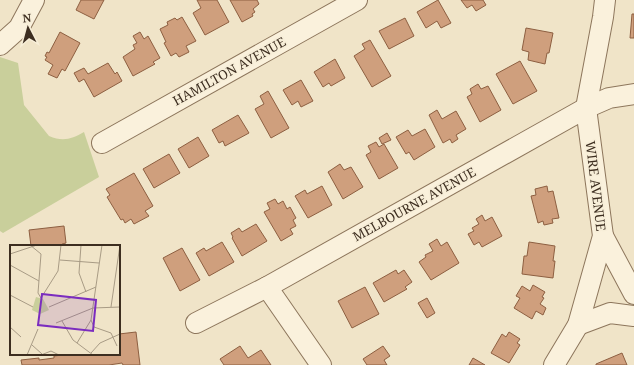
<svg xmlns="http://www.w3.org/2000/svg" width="634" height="365" font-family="'Noto Serif',serif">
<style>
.green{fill:#c9cf9b}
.building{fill:#cf9f7d;stroke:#8d5f41}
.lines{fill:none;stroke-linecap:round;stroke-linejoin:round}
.street-casing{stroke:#8d765c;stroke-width:22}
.street{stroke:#faf1dc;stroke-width:20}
.labels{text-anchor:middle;stroke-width:3.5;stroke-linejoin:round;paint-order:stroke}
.street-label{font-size:13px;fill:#3d2e20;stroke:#f7eed8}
.inset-road{fill:none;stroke:#a89b85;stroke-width:1}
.view{fill:#7b2cbf;fill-opacity:0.15;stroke:#7b2cbf;stroke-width:2}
.inset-edge{fill:none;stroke:#3d2e20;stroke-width:2}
</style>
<rect width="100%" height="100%" fill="#f0e4c8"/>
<path class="green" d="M0,57L18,63L24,105L49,136C63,142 72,139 84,132L99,177L3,233L0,231Z"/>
<g class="building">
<path d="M81,0H104L94,19L76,10Z"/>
<path d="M197,0H217L229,22L205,35L193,13L201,8Z"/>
<path d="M230,0H257L259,4L253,9L255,12L252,14L253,16L242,22Z"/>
<path d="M438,0L451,23L441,28L437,21L426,28L417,12Z"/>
<path d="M461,0H483L486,5L476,11L472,5L467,8Z"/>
<path d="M632,14H634V38H630Z"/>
<path d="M182,17L196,41L186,46L189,52L179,57L176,53L171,56L164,43L166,42L160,29L168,25L167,22L175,18L177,20Z"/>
<path d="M405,18L414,36L389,49L379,31Z"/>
<path d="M526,28L553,33L549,53H547L545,64L528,60L529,52L522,50Z"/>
<path d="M60,32L80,43L65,71L62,69L57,78L48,74L53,65L45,60L47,57L45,56L47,52L49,53Z"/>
<path d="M140,32L144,39L148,36L160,58L153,62L155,64L133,76L123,57L135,49L133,45L137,43L133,36Z"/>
<path d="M370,40L391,76L372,87L354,56L365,49L362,44Z"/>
<path d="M335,59L345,78L331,86L329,83L323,87L314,72Z"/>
<path d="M520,61L537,91L513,104L496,74Z"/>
<path d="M108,63L115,74L117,72L122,81L94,97L84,79L79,82L74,73L84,68L88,74Z"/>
<path d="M301,80L313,101L301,107L298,101L292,105L283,90Z"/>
<path d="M478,84L481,89L488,86L501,110L480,122L467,97L472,94L470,89Z"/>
<path d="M268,91L289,128L271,138L255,109L264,104L260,96Z"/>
<path d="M437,110L442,119L456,111L466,129L456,135L458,139L452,143L450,139L443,143L429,115Z"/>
<path d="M238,115L249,133L225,146L223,141L219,143L212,130Z"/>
<path d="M425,129L435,147L414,160L409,152L406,154L396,137L408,130L412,136Z"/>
<path d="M387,133L391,140L382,144L379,138Z"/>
<path d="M198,137L209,156L189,168L178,149Z"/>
<path d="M376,142L379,147L384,144L398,168L379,179L366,155L371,152L368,146Z"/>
<path d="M169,154L180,173L154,188L143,169Z"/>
<path d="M340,164L344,170L351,167L363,187L343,199L328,172Z"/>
<path d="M134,173L153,206L145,211L149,216L134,224L131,219L125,223L123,219L121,220L107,197L110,195L106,189Z"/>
<path d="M322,186L332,205L308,218L295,196L305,190L307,194Z"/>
<path d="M547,186L548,192L553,191L559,218L552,219L553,223L544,225L543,221L538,223L531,196L536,195L535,189Z"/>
<path d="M275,199L278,204L283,201L287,209L290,207L296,218L293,220L296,226L290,229L293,234L281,241L264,212L270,209L267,203Z"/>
<path d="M482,215L485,221L492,217L502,236L482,247L479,242L474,245L468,234L474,231L472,228L479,224L476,219Z"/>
<path d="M256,224L267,241L242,256L232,238L233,237L231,233L239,228L242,232Z"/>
<path d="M64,226L66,243L62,244V246H31L29,230Z"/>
<path d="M437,239L441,246L447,242L459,263L431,280L419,262L426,257L425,255L433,251L429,244Z"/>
<path d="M222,242L234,262L209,276L196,253L204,248L206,251Z"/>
<path d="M529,242L555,246L553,261H555L553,278L522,274L524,256H527Z"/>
<path d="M182,248L200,280L180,291L163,258Z"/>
<path d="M396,270L398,274L404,270L412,282L405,287L407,289L384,302L373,283Z"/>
<path d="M533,285L545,292L542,297L544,298L540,304L546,308L543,315L536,311L532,319L514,308L520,298L516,296L522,286L530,291Z"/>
<path d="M365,287L379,314L352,328L338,301Z"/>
<path d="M427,298L435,313L427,318L418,303Z"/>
<path d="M136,332L140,365H123L122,363L109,365H22L21,360L39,358V360L54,358V356L71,354H119V334Z"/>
<path d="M509,332L520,339L517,343L520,345L509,363L491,353L502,334L506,337Z"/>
<path d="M240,346L248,358L261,350L271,365H224L220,359Z"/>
<path d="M383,346L390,356L384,360L387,365H367L363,359Z"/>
<path d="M622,353L627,365H596V364Z"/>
<path d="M473,358L485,365H469Z"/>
</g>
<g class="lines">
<g class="street-casing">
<g id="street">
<path d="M0,45L19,28L34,0"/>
<path d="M102,143L357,0"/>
<path d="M603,236L634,294"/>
<path d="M267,287L321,365"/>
<path d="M196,323L267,287L586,108L609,98L634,94"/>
<path d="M578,325L610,313L634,316"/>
<path d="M554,365L578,325L603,236L586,108L603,17L605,0"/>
</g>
</g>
<use href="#street" class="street"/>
</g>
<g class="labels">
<g class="street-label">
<text transform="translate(229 71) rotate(-29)" y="5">HAMILTON AVENUE</text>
<text transform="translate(596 186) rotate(83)" y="5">WIRE AVENUE</text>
<text transform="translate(414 204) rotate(-29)" y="5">MELBOURNE AVENUE</text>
</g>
</g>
<g transform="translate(10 245)">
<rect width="110" height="110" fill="#f0e4c8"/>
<path d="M26,52L33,54L39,65L30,69L22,65Z" fill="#c9cf9b"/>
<path class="inset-road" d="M20,0L31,9L28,48L31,53L48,26L51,0M71,0L69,28L76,47M0,9L27,0M50,15L89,18M0,20L29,36M0,50L23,62M39,62L86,42M101,62L110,0M81,75L84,82L101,88L107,101M52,76L63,95L83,110M46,78L83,63L110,62M0,82L11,92M67,98L81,75L92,0M22,100L32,109M81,108L90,98L110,89M17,110L28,84M31,110L41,106L49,110"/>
<path class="view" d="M32,49L86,55L83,86L28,80Z"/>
<rect width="110" height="110" class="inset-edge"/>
</g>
<g transform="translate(28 28) rotate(354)" stroke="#f7eed8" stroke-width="3" paint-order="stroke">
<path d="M0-3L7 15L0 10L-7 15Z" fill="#3d2e20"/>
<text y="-6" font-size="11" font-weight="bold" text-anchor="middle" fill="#3d2e20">N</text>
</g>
</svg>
